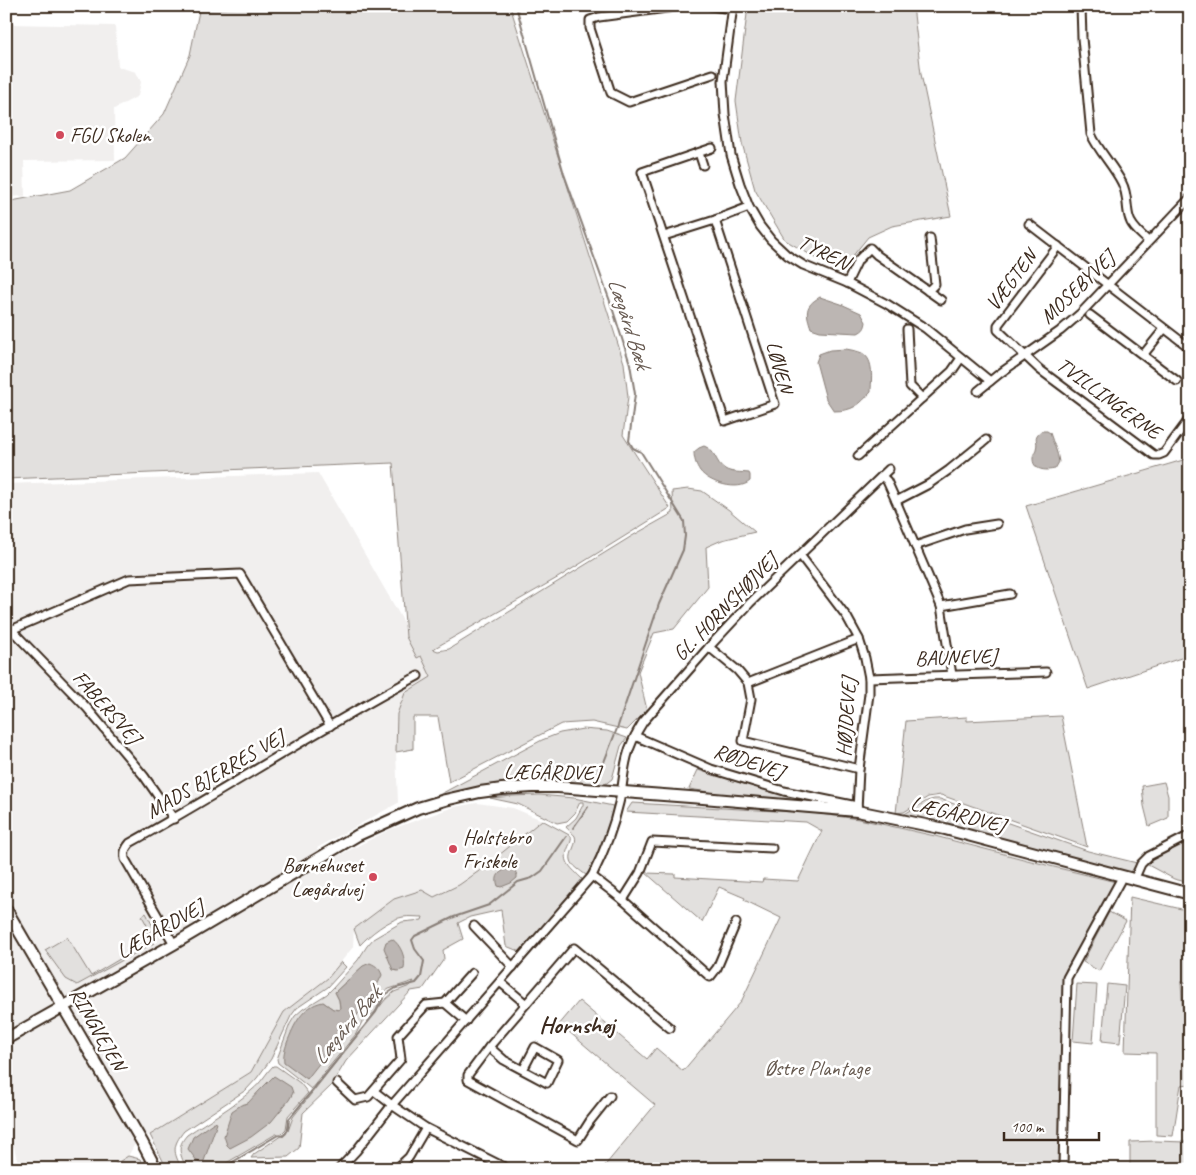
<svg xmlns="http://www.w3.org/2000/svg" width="1196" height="1175" font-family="Caveat,sans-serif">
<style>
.built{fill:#f1efee}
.green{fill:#e2e0de;stroke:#8e857e;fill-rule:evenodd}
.water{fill:#bcb6b3;stroke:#887e77}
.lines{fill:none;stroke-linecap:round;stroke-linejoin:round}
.stream{stroke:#887e77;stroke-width:2}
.street-casing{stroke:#3b2a1e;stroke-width:11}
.secondary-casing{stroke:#3b2a1e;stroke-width:14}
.primary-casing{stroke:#3b2a1e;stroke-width:14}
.street{stroke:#fff;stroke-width:7}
.secondary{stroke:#fff;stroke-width:10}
.primary{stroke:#fff;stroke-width:10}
.poi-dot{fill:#d1495b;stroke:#fff;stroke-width:2}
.labels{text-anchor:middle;stroke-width:5;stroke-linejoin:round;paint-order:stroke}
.poi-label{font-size:21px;fill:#3b2a1e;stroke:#fff;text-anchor:start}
.street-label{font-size:21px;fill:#3b2a1e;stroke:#fff}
.park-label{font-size:21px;fill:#65584e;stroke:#fff}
.water-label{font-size:22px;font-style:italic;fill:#685b52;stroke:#fff}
.quarter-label{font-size:24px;font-weight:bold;fill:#3b2a1e;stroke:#fff}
</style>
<rect width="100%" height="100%" fill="#fff"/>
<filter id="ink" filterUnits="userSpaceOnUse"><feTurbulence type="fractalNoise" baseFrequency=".02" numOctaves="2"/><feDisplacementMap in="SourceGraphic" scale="10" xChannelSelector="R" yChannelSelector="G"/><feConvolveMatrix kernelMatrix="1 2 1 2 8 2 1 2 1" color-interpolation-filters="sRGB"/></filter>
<g filter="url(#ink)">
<g class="built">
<path d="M6,24L115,26L118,67L136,72L141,82L138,96L114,109L115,160L24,161L25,196L6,197Z"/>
<path d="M318,473L410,633L431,677L405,693L397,714L396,752L398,803L317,848L324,863L389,830L454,807L477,803L513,808L542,820L482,869L459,885L434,897L394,899L354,929L353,947L328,978L284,1012L251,1072L135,1144L128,1156L108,1169H29L18,1163L14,1147L6,1149V484Z"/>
</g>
<g class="green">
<path d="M254,6H510L624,363L628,397L623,435L670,508L559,577L433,649L438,651L449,649L632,536L673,513L672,491L688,489L702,491L729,510L755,532L722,540L706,547L708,587L674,629L654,633L638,672L647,710L627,730L592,722L561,724L449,782L438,717H413V749L396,752L397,714L405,693L431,677L421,656L417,658L406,637L393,463L6,479V202L70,190L125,158L164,114L190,55L199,11Z"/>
<path d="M748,6H913L921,74L951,216L892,226L868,237L843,268H833L785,240L755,190L742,143L736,101Z"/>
<path d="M1190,458V655L1088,689L1026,506Z"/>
<path d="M1061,716L1087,847L941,795L928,797L904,812L896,813L906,721L967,717V721Z"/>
<path d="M583,729L607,731L627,738L621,746L612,779L604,785L559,781L524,783L437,799V796L542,740L560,733Z"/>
<path d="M698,770L800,800L728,795L689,789Z"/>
<path d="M1164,782L1168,796V818L1149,826L1144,806L1142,786Z"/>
<path d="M539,795L574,798L613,806C614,825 598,860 586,875C581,871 572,866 571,860C569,853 578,843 575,836C573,833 568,830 566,827L576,818L583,805V802H580L575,813L567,821L557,823L518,804L490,798L512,796Z"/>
<path d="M934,799H940L1088,851L1137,863L1131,872L1125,873L901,816L927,801Z"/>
<path d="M632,803L812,813L859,819L935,836L1054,867L1116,882L1066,969L1060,1169H602L655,1105L568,1031L558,1026L579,1001L647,1059L656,1048L683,1071L741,1002L781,918L744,900L745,898L719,887L702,922L646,873L675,874V877L762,882L763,879L798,881L822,831L806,822L626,812Z"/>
<path d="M542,820L571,836C572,841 570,843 568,848C562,863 572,868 582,879L521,952L506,946L501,910L470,917L458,923L463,939L443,950L444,959L423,989L411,991L346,1061L331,1086L303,1113L299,1148L288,1157L251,1158L254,1154L288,1131L293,1117L385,1000L394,992L410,986L414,981L389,989L383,993L377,1008L375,1012L362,1022L356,1034L311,1089L301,1081L278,1063L277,1059L290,1024L295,1016L303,1009L327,994L333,988L358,960L367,946L373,939L402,922L422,920L423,917C417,917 409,916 403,917C389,919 369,935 360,945L354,929L394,899L422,890L434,897L459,885L482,869ZM363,966L307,1079L323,1002L333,1009L339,1010L340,1008L339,1000L335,992Z"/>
<path d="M1190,839V883L1174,879L1146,864L1163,852Z"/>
<path d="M1130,897L1190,911V983L1181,982L1184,1033H1190V1084L1181,1085L1173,1136L1156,1135V1053L1125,1052Z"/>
<path d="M1109,912L1126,921L1099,971L1083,962Z"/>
<path d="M146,913L155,930L154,943L77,985L66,979L45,950L67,937L91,976L135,950L132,943L150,931L142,916Z"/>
<path d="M341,962L346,967L328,987L297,1008L291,1016L271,1059L257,1078L246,1090L184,1131C172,1146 173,1152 182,1169H167L150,1135L251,1072L284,1012L328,978Z"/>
<path d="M1077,984L1097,985L1093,1043L1073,1041Z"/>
<path d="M1107,984L1125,986L1120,1043L1102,1041Z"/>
<path d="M273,1066H276L300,1083L308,1093L288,1116L286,1129L281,1134H276L216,1169H187C180,1155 176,1147 187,1135C209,1120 233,1107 252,1090C261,1083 266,1073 273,1066Z"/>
<path d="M1156,1141L1185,1142L1190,1141V1169H1130V1142Z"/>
<path d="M128,1156L140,1159L145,1169H108Z"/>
</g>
<g class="water">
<path d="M820,297L841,304L861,313L866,322C865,328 864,330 858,333L820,331L811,328C806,313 804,306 820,297Z"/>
<path d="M846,349C851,350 858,351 862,353C875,360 871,380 871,392C859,405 853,411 834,411L826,399L816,362L819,354L830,350Z"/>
<path d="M1041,431H1047L1050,433C1053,443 1058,452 1059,462L1055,469C1046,471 1032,471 1033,457C1034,451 1035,455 1036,449C1039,440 1032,438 1041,431Z"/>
<path d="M704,446C716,450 715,463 725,469C731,473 741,472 749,473L750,475V481C738,492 709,483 700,471C696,465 694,459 694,452L699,448Z"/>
<path d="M509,868L514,869L517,875V878L511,883L501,887L498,886C494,876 500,871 509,868Z"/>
<path d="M392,939C401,945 406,958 404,969L398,971L393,970L384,948L386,942Z"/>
<path d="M370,963C377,966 380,969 382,975L372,996L307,1079L284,1062C283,1054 285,1050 287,1043C294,1025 302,1006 323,1002L333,1009L339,1010L340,1008L339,1000L335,992L363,966Z"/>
<path d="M274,1076L291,1087L293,1093L289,1100L271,1122L251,1137L230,1148L227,1145L224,1136L232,1111L241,1105L248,1103L259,1091Z"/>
<path d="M214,1122L217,1123L204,1161L201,1163L197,1161L188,1149L193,1137Z"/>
</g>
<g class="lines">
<g class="stream">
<path d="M516,6L564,174L611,304L630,364L635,394L629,441L633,448L641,452L684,521L685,536L683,550L659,604L618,726L604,762L595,775"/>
<path d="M573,828L588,807"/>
<path d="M221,1169L278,1135L283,1136C289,1132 288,1126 289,1119L376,1012L385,995L396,988L416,983L421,977L424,961L415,949L412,940L415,936L454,917L489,905L518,882L532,878L542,871L566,837"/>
</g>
<g class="street-casing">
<g id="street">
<path d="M682,6L599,17L590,20V28L611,93L629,102L713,74"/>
<path d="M711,6L732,9"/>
<path d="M733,6L723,81L725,114L731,155L740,184L749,207L760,226L771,240L787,255L803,265L847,283L887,304L925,328L990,381"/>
<path d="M1081,6L1082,38L1091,134C1099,152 1113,165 1122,183C1128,194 1126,206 1129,217C1131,227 1141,234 1148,241"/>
<path d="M712,148L642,172L725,421L775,404L715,220"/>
<path d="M699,153L703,165"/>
<path d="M1029,224L1190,348"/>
<path d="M664,236L715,220L749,207"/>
<path d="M1058,246L998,325V330L1039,369L1154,455H1159L1164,453L1190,418"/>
<path d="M847,283L858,260L870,248L877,255L941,300"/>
<path d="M928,291L935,284L930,238"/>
<path d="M1090,315L1177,381"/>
<path d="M907,329L910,386L922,398"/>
<path d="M1143,355L1164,329"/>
<path d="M978,391L999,374L1060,331L1081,313L1190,198"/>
<path d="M858,456L952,371L961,358"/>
<path d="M882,476L887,481L896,501L941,606L952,675"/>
<path d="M896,501L929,484L949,470L986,440"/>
<path d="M915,546L965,529L997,524"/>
<path d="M800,555L847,617L859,639L865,658L869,678V694L859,769L857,811"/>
<path d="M941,606L1010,594"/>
<path d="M6,624L87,708L144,776L174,819"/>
<path d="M11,630L129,579L240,574L330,726"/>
<path d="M709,647L737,670L748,683L751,699L743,741L859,769"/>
<path d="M869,678L1046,672"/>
<path d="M748,683L859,639"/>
<path d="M635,736L711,769L784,791L857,806"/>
<path d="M592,876L623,900L710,977L717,968L736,923"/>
<path d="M1134,880L1141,864L1149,856L1190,835"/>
<path d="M623,900L640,873L652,842L772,848"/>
<path d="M474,926L513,967"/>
<path d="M174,944L125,859C124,852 125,849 130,843C227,789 320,728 418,676"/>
<path d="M500,982L526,1004"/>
<path d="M445,1003L466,1021"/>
<path d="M489,1047L504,1060L547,1083L558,1060L535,1047L523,1070"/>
<path d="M337,1083L355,1100L368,1097L401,1059L398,1036L426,1005L445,1003L472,973"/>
<path d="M374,1091L392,1105L426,1128L508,1169"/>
<path d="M610,1096L590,1121L578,1140L468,1080V1075L489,1047L574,948L670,1028"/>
<path d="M339,1169L356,1151L392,1105L592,876C604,852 613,830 619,803C623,788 623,772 627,757C630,744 636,733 643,722L709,647L750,603L889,469"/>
<path d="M396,1169L409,1157L426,1128"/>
<path d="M1063,1169L1067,978L1120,881L1121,876"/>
</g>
</g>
<g class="secondary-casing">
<path id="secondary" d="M6,1039L174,944L358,835L418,808L445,800L480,792L502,789L532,787H558L703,798L857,811L945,829L1190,894"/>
</g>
<g class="primary-casing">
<path id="primary" d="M6,909L142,1142L156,1169"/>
</g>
<use href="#street" class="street"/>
<use href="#secondary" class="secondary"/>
<use href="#primary" class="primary"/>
</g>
</g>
<g class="poi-dot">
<circle cx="60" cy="135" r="5"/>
<circle cx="453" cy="849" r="5"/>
<circle cx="373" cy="877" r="5"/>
</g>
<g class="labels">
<g class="poi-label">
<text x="70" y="142">FGU Skolen</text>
<text x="463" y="844">Holstebro<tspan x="463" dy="24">Friskole</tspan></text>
<text x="363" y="872" text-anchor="end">Børnehuset<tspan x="363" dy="24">Lægårdvej</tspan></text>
</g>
<g class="street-label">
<text transform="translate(824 252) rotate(26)" y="7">TYREN</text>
<text transform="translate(1011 280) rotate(-53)" y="7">VÆGTEN</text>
<text transform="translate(1077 287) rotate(-44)" y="7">MOSEBYVEJ</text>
<text transform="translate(780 367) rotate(75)" y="7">LØVEN</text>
<text transform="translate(1109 398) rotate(36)" y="7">TVILLINGERNE</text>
<text transform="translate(725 607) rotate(-46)" y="7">GL. HORNSHØJVEJ</text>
<text transform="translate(956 657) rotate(-2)" y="7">BAUNEVEJ</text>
<text transform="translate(107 707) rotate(48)" y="7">FABERSVEJ</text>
<text transform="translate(846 717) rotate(-86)" y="7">HØJDEVEJ</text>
<text transform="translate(749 761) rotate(18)" y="7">RØDEVEJ</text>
<text transform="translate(552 772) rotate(1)" y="7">LÆGÅRDVEJ</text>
<text transform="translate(215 774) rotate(-30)" y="7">MADS BJERRES VEJ</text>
<text transform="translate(958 814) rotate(14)" y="7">LÆGÅRDVEJ</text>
<text transform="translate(160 929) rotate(-30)" y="7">LÆGÅRDVEJ</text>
<text transform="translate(98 1029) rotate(60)" y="7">RINGVEJEN</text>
</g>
<g class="park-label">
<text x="817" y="1075">Østre Plantage</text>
</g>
<g class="water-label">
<text transform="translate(630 323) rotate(72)" y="8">Lægård Bæk</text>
<text transform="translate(346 1025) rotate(-50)" y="8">Lægård Bæk</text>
</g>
<g class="quarter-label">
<text x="577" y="1033">Hornshøj</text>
</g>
</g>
<rect width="1196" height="1175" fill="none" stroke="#fff" stroke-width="25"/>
<rect x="12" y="12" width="1171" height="1150" fill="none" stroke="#3b2a1e" stroke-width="2" filter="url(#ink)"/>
<path d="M1004 1132v8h95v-8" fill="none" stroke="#3b2a1e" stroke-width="2.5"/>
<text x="1011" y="1132" font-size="15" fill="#3b2a1e" stroke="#ffffff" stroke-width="4" paint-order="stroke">100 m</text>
</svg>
